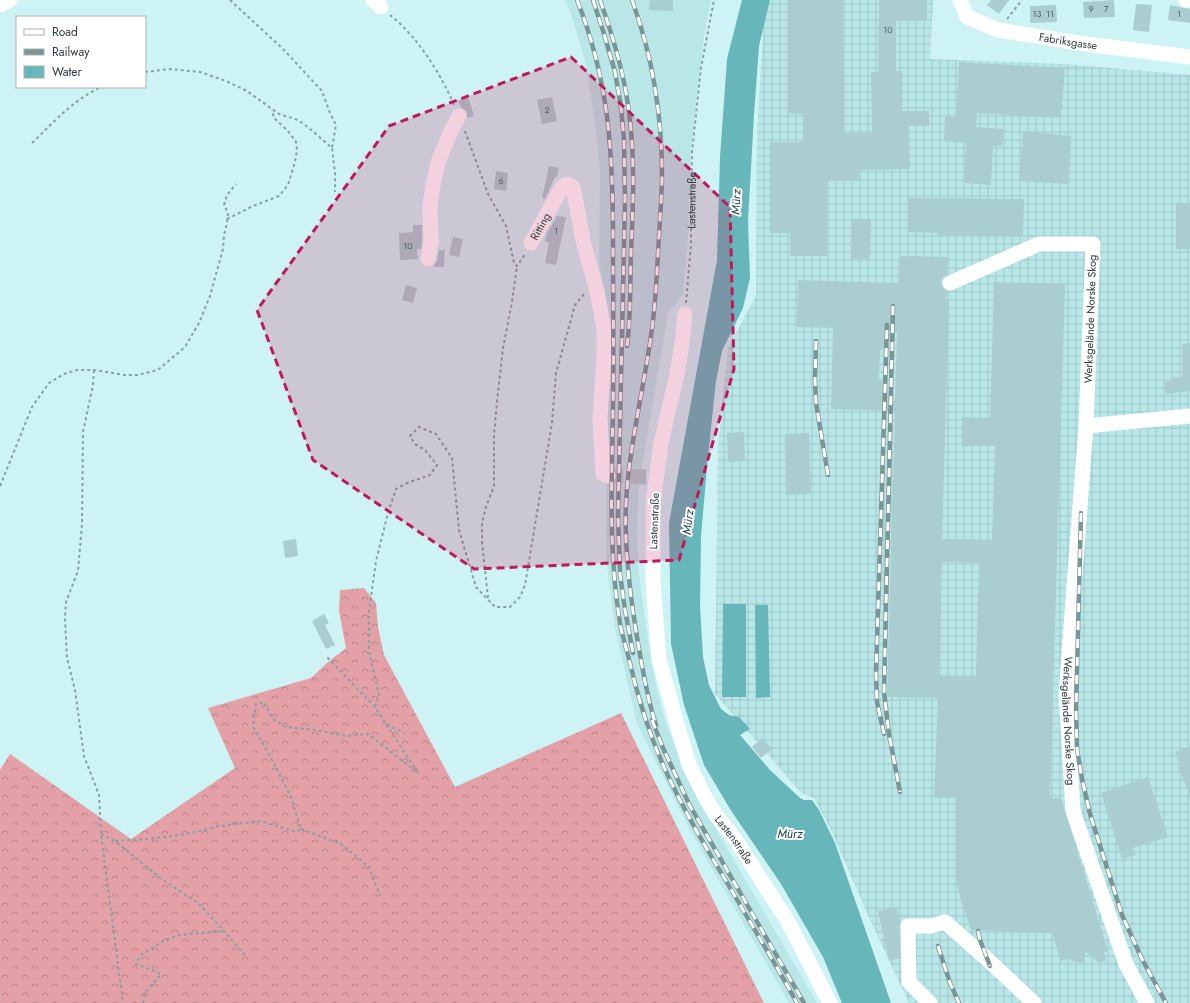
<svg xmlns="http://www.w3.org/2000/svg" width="1190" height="1003" font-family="Jost,sans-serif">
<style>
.built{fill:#b9e7e8}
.industrial{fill:url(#industrial-grid)}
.forest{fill:url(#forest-crowns)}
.water{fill:#67b6b9}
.building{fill:#aacecf;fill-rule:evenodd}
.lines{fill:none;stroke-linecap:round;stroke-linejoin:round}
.minor-tunnel{stroke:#aececf;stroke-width:15;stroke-dasharray:15 8;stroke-linecap:butt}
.path{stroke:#86a1a2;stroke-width:2;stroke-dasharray:3 3;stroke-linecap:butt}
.minor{stroke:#fff;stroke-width:15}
.rail-casing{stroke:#7b9596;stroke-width:4.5}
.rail{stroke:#fff;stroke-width:3;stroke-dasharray:9;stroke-linecap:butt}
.marked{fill:#c2185b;fill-opacity:0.2;stroke:#c2185b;stroke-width:3;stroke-dasharray:8 5;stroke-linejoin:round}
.labels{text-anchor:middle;stroke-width:4;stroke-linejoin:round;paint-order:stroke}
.number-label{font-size:9px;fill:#4c6061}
.street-label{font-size:11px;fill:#2d3b3c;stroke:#fff}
.water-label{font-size:12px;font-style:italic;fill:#183f40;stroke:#fff}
</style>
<defs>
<pattern id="industrial-grid" width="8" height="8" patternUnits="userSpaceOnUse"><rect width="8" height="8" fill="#b9e7e8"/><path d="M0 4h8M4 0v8" fill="none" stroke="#9fc7c8"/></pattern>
<pattern id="forest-crowns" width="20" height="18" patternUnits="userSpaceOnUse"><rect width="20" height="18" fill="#e3a1a7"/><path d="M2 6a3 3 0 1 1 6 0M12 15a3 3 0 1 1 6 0" fill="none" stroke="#b88489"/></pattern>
</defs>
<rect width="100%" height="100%" fill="#cef3f4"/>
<path class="built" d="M565,0H711L704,37L691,151L688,238L683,294L668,314L639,484L637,532L639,575L648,640L657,691L666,723L683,767L695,793L817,1003H789L691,832L637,724L615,628L606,559L608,323L599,261L600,171L595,122L585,61L571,14Z"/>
<path class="industrial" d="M771,0H933L930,59L1065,64L1190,75V1003H909L871,922L830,828L814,798L801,793L767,753L771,750L762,738L757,742L715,694L718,447L728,348L756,296L757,134L764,15Z"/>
<path class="forest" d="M364,588L376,603L378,627L384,655L455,787L621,713L764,1003H0V770L10,754L131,839L235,768L208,708L311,678L328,662L346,648L339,611L340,590Z"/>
<g class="water">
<path d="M742,0H770L759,46L754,115L748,221L750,278L743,308L722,351L716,381L708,456L701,536L700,606L703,657L709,685L721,709L729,715L739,717L750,729L740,735L770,770L800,798L804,800H812L819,810L835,843L891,1003H842L823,957L781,884L730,809L704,765L684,705L671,644L669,523L717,260L720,157L727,59Z"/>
<path d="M723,604H746V697H722Z"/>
<path d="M755,605H768L770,697L756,698Z"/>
</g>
<g class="building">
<path d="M650,0H673V11L649,10Z"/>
<path d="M788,0H843L844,133H872L871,72H878L879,0H927V20H896V71H902V111H929V126H909L910,169L860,170V180H827V256H790V233H770V142H803V114L788,113Z"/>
<path d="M991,0H1009L999,14L987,5Z"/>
<path d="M1114,0L1115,17L1084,18L1083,2Z"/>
<path d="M1136,4L1152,5L1149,32L1133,30Z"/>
<path d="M1056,5L1057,22L1030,23V6Z"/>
<path d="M1170,5L1190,9V23L1168,20Z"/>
<path d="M959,62L1065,68L1061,118L977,113L976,127L1004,129L1002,146H993L991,185L964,183L966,143L944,141L945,117H956Z"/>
<path d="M468,97L474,116L467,118V112L461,107L458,101Z"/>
<path d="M552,97L557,121L542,124L537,100Z"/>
<path d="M1023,131L1071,136L1069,184L1019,181Z"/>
<path d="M549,166L559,168L557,177H555L545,199L542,198Z"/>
<path d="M496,171L508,173L506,191L494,189Z"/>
<path d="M908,198L1024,199L1023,236L937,235L938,233L908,232Z"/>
<rect x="1176" y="203" width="14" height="46"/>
<path d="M556,216L566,217L556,265L545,263L549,242H545L547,233L554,221H555Z"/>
<path d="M852,219H871L870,259H851Z"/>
<path d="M413,225H422V242L421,249H417L418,259L400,260L399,233L413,232Z"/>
<path d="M453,237L463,239L459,257L449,255Z"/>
<path d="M439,250H445L444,267H433L437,261Z"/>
<path d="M899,256L948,257L947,274L943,277L941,282L942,287L947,291L946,301L949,302L942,539L992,541L995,446H962V417L990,418L994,282L1065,284L1050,798H1061L1108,951L1104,952L1106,960L1099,963L1085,951V962L1080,963L1072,961L1069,958L1061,961L1052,933L971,930L959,893L956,876V798H934L938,698L887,697L895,411L831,409L833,328L797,327L798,280L898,283ZM897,331L895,401L879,378L880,351ZM942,562L979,563L976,677L939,676Z"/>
<path d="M406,285L417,288L413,303L402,300Z"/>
<path d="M1190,343V391L1166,394L1164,382L1174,381L1173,378L1182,377V344Z"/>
<path d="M744,432L745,461L728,462L727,433Z"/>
<path d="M809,433L811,494L786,495L785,434Z"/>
<path d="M296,539L298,556L285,558L283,541Z"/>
<path d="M324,614L329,623L325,625L335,645L326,649L312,621Z"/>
<path d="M762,738L772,749L761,758L752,747Z"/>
<path d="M1190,746V796L1178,767L1180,765L1175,752Z"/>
<path d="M1148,777L1168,837L1133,848L1136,855L1122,859L1101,793Z"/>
<path d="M897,907L900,922L899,926L900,958L889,961L878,911Z"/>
</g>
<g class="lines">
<path class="minor-tunnel" d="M608,476L648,477"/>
<g class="path">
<path d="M230,0L284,50L322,91L330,113L336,125L332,148"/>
<path d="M390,15C417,36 441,74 454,105"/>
<path d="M1007,19L1022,0"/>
<path d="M145,72L170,69L200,72L226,81L247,91L279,114L298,120L309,128L332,148L335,173V192"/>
<path d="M465,131L488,194L506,226L514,263L517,266L526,253"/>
<path d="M32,143C55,121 72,101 101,87"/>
<path d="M227,219L253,206L279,196L288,185L295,162L297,150L296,142L288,131L274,118L272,110"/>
<path id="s1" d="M686,303L691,244L692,152L701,68L714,0"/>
<path d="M94,370L93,385L83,432L82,524L78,571L66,602L65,618L67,658L75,690L84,756L99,795L101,834L123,1003"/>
<path d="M0,486L32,407L49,383L64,374L77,370H94L124,375H137L154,371L159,369L185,347L199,323L210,296L223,249L224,235L227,223L228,213L224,205L227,195L236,184"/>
<path d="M488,598L482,542V523L486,507L494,486V435L497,402L503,348L512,302L517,266"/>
<path d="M375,707L379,695L369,651V611L376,561L388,513L396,489L407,483L430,475L437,465L425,450L415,444L410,436L419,427L436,434L452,458L459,530L476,587L495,607H510L520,597L525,585L552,423L556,373L575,305L585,293"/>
<path d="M387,725L405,733"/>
<path d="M301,829L341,844L369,867L380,896"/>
<path d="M101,834L115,841"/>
<path d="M245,955L224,931L198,903L163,880L115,841L148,839L187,834L219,826L260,821L296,832L301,829L291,797L268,752L253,727L256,704L264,702L273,719L286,727L315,730L347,736L368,734L418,773L375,707L326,656"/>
<path d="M143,1003L145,993L161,974L136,964L141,955L165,940L180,935L224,931"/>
</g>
<g class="minor">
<path d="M373,0L381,7"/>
<path id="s2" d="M960,0L967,17L998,30L1078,43L1190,57"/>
<path d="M1186,0H1190"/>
<path d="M0,5L10,0"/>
<path id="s3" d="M531,243L562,187L567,184L573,187L584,245L597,291L604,329V356L600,418L603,474L608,476"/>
<path d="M428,259L431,243L430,205L433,186L438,162L452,129L459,116"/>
<path id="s4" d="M950,283L1039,244H1093L1086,426L1066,694L1073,811L1126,964L1147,1003"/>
<path id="s5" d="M685,314L682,344L677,374L661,443L653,504V582L659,659L676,721L689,765L704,795L715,814L735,839L787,920L830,1003"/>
<path d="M1086,426L1190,416"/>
<path d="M930,1003L909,982L908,926H931L945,922L987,959L1034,1003"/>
</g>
<g class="rail-casing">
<g id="rail">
<path d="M577,0C610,83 613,156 613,243C613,298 614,352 613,407C612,479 608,551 620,623C622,635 626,647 629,659C639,703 653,747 674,788C690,821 709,853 728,884C751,924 775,963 797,1003"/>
<path d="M593,0L604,34L615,72L621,107L624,140L625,200L618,516L620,574L625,610L633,653"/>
<path d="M600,0C614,39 626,80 630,121C635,164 633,208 631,252C630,283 631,315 627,346"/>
<path d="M632,0C652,55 662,115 662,174C662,195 660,215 659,236C657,269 656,303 651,336C643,392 629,447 626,503C624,550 630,596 638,643C643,671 647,698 656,725"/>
<path d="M893,306L884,692L889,734L900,792"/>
<path d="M816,341L815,379L816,403L828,475"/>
<path d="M1081,513L1076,710L1077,749L1082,779L1090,814L1122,915L1142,959L1166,1003"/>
<path d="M652,720L663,748L690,806L804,1003"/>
<path d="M884,734L877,702L876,673L887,325"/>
<path d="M978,931L980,940L990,966"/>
<path d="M938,946L950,983L959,1003"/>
</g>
</g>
<use href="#rail" class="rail"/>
</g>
<path class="marked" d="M571,57L730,207L734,369L679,560L474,569L313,460L257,310L389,126Z"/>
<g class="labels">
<g class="number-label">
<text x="1091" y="12">9</text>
<text x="1106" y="12">7</text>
<text x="1037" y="17">13</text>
<text x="1050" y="17">11</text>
<text x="1179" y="17">1</text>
<text x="888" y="33">10</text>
<text x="547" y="113">2</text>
<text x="501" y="184">6</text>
<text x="556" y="234">1</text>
<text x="408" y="249">10</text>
</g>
<g class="street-label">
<text dy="4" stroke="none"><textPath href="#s2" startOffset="123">Fabriksgasse</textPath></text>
<text dy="4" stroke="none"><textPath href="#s1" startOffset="103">Lastenstraße</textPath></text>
<text dy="4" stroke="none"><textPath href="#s3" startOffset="19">Ritting</textPath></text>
<text transform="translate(1090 319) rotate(-88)" y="4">Werksgelände Norske Skog</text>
<text transform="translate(654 521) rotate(-88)" y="4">Lastenstraße</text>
<text dy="4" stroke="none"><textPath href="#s4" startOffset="629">Werksgelände Norske Skog</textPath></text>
<text dy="4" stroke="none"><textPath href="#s5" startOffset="546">Lastenstraße</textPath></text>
</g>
<g class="water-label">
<text transform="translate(736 202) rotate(-88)" y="4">Mürz</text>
<text transform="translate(688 522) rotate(-83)" y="4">Mürz</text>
<text x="790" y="838">Mürz</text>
</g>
</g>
<rect x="16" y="16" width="130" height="72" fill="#ffffff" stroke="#abb1b1"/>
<rect x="24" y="29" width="20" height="6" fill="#ffffff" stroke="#abb1b1"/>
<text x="52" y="36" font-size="12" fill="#2d3b3c">Road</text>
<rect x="24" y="49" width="20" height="6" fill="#7b9596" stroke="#abb1b1"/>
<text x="52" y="56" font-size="12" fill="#2d3b3c">Railway</text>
<rect x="24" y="66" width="20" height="12" fill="#67b6b9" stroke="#abb1b1"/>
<text x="52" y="76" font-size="12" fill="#2d3b3c">Water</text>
</svg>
